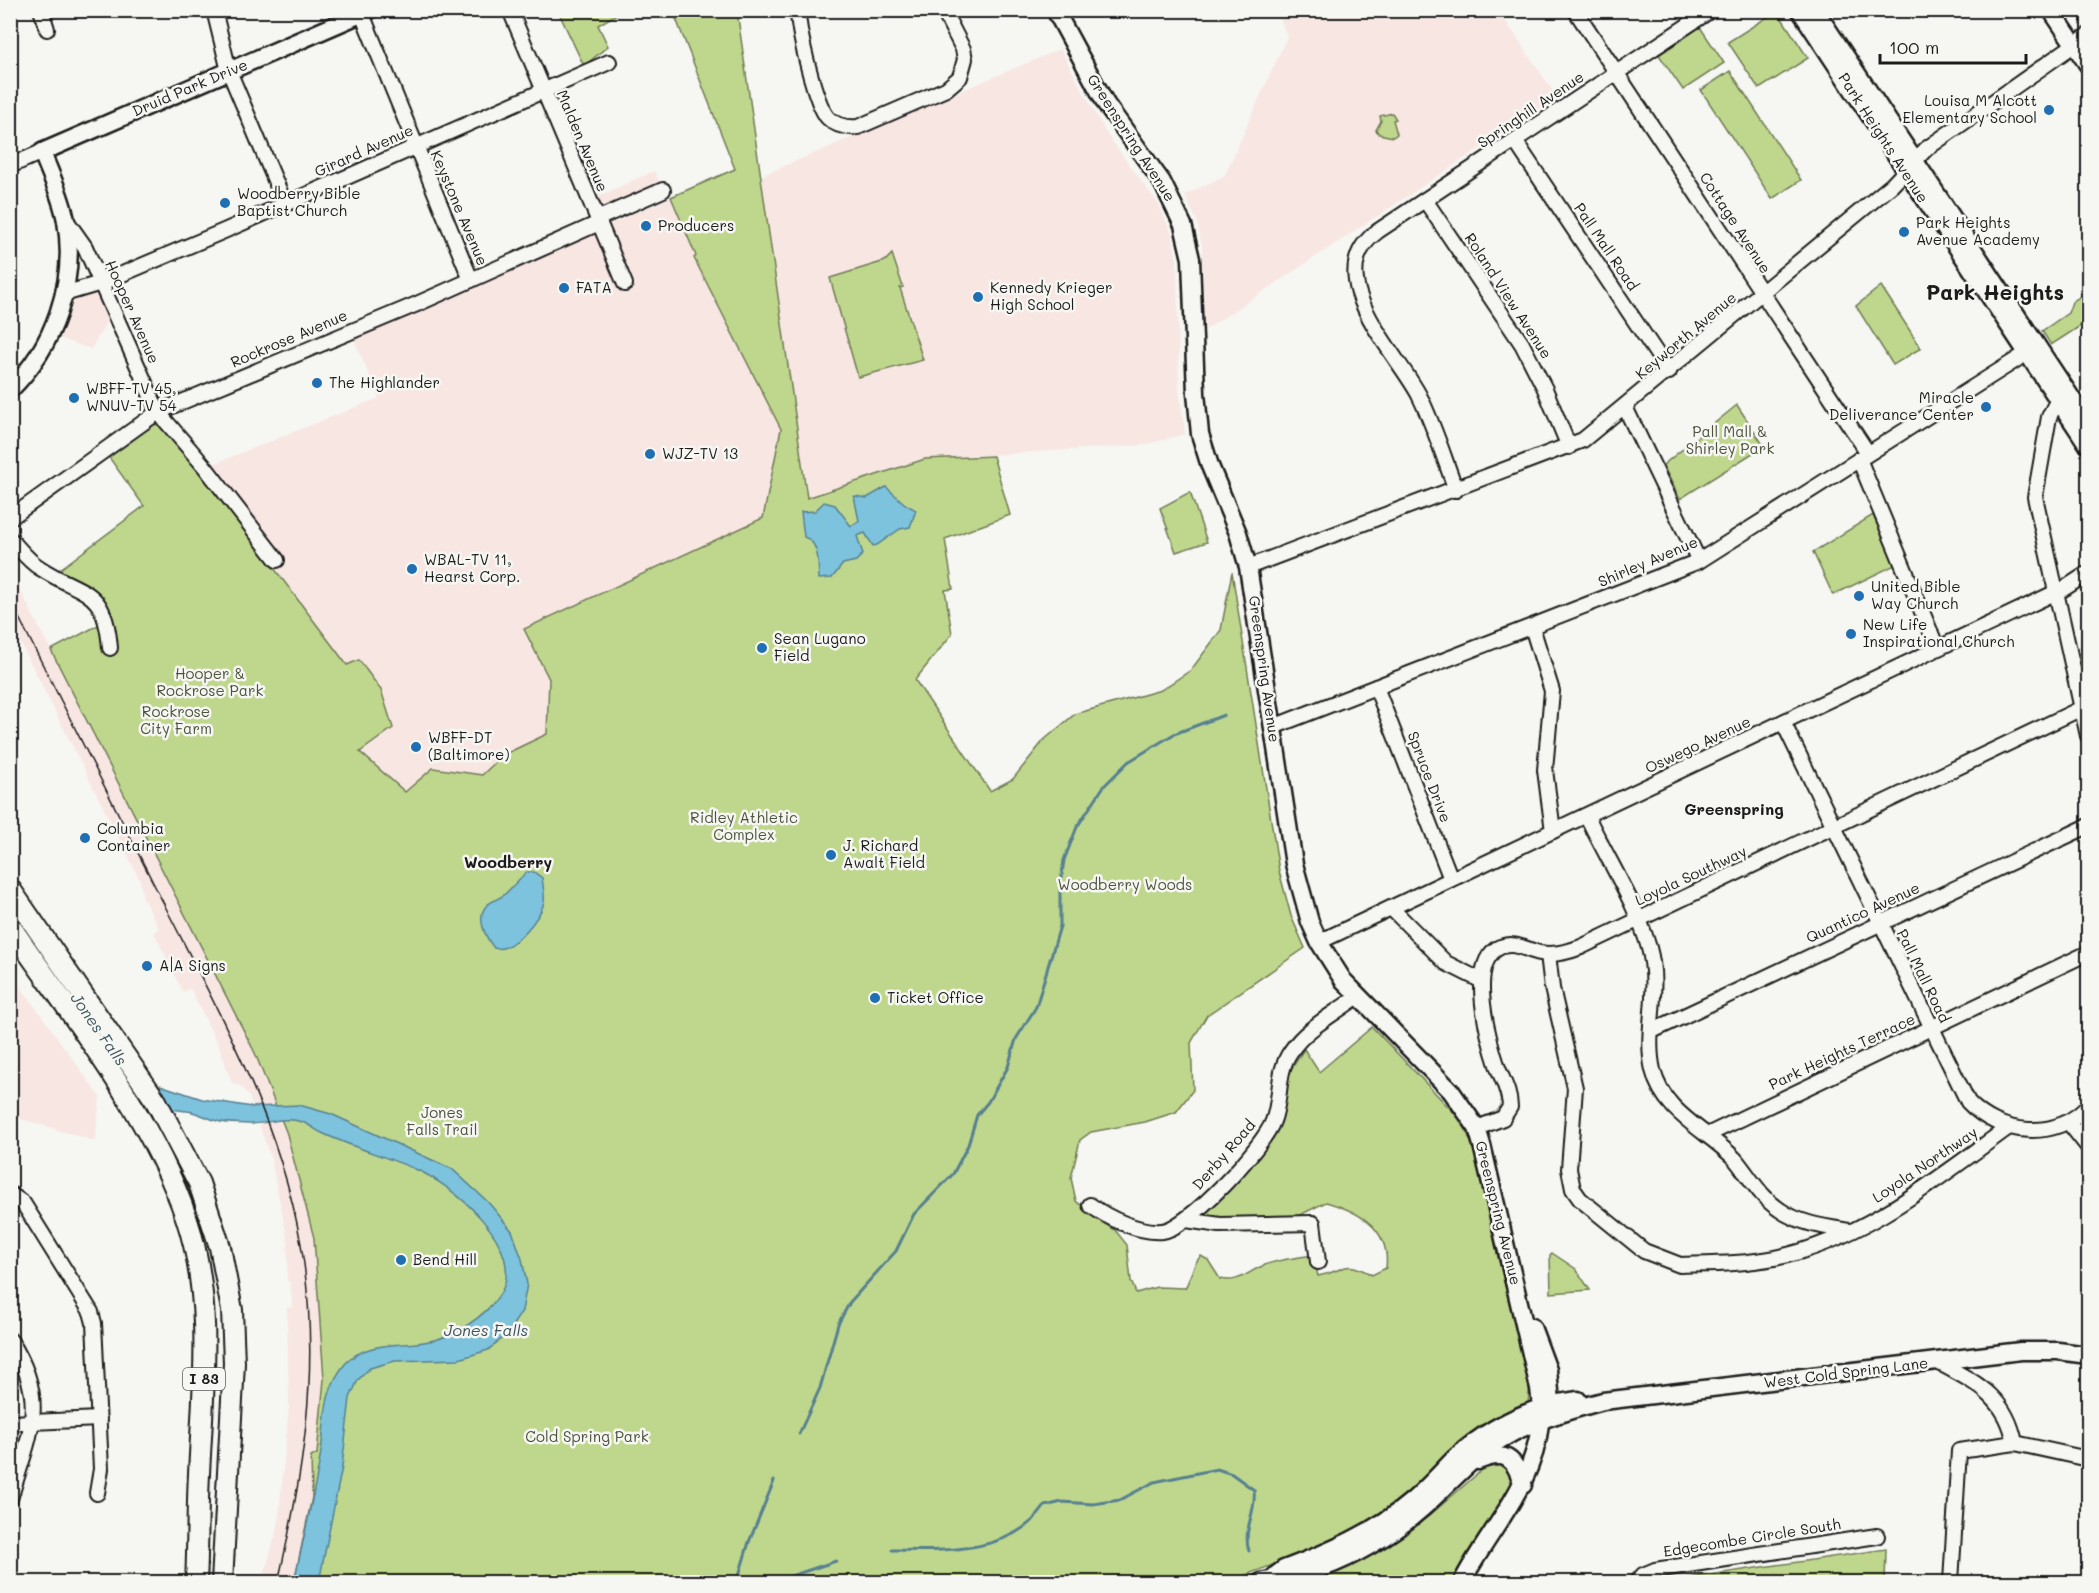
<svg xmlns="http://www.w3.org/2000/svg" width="2099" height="1593" font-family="Mali,sans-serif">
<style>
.built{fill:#f8e6e2}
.green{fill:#bfd78d;stroke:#6e7a54;stroke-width:1.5}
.water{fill:#7dc3de;stroke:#568090;stroke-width:1.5}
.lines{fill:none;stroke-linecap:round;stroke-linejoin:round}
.stream{stroke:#568090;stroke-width:3}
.minor-casing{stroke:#1c1c1c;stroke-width:18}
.major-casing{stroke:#1c1c1c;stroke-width:21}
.highway-casing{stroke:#1c1c1c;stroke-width:24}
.minor{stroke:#f6f6f2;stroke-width:14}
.major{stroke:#f6f6f2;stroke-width:16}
.highway{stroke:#f6f6f2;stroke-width:20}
.tram{stroke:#1c1c1c;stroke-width:1.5}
.poi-dot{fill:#1f6fb2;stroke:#f6f6f2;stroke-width:2}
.labels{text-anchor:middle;stroke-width:5;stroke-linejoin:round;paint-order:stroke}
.shield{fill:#f6f6f2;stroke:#5d5d5c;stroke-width:1.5}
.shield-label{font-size:14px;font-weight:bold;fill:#1c1c1c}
.street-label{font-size:15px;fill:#1c1c1c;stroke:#f6f6f2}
.poi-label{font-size:15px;fill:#1c1c1c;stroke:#f6f6f2;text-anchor:start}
.park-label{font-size:15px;fill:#4d543e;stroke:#f6f6f2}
.neighbourhood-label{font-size:16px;font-weight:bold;fill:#1c1c1c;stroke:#f6f6f2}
.water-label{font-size:16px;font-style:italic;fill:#3e5660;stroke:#f6f6f2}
.district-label{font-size:21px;font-weight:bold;fill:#1c1c1c;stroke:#f6f6f2}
</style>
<rect width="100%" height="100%" fill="#f6f6f2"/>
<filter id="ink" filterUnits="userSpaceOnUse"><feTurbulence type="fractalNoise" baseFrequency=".0167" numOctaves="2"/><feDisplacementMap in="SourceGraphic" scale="12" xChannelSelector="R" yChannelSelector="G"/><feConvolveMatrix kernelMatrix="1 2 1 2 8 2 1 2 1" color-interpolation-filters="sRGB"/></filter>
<g filter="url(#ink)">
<g class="built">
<path d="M1278,11H1499L1557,97L1205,330L1202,246L1197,221L1185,195L1225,175L1287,37Z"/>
<path d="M1060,49L1106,133L1159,205L1171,232L1177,260L1179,390L1185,434L1144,445L925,459L807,498L761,176Z"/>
<path d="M654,171L660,183L658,186L595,214L590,200Z"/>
<path d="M671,197L697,257L695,258L781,429L763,518L525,629L549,679L547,734L503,755L482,775L433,768L405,792L360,752L359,660L347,665L197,466L216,463L379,398L354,339Z"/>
<path d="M101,282L113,311L91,349L50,335L64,294Z"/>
<path d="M10,570L255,1053L291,1145L314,1238L324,1379L317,1454L311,1458L312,1497L294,1582H262L278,1526L289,1406L287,1308L293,1307L290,1282H287L288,1242L270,1155L249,1096L242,1087L232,1083L219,1046L190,988L183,992L154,932L159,928L143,898L140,880L11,624Z"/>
<path d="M10,972L100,1097L95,1141L11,1116Z"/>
</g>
<g class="green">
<path d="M558,11H622L598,25L608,46L584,66Z"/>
<path d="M673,11H737L807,498L925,459L993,456L1010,515L945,539L953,589L945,590L952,634L915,680L990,791L1013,779L1044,740L1075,714L1161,690L1191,670L1221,630L1232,572L1279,871L1291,916L1305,948L1207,1015L1191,1043L1193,1090L1176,1112L1145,1122L1091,1132L1080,1140L1071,1178L1076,1201L1097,1219L1115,1230L1127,1245L1131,1281L1136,1293L1157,1287L1185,1288C1191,1278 1192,1264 1201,1256L1208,1260L1220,1279C1239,1284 1248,1271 1265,1265C1279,1259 1297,1258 1313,1255L1318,1276C1347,1271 1342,1258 1372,1275L1386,1268C1391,1229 1358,1211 1326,1202L1296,1217L1196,1219L1273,1138L1282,1120L1287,1076L1304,1049L1319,1072L1372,1027L1461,1120C1481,1158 1486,1203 1495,1244C1506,1291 1518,1337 1530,1383L1528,1404L1473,1439L1383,1515L1331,1544L1226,1582H294L312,1497L311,1457L317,1454L324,1379L314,1238L287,1134L255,1053L51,650L108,620L55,573L144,506L108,456L150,424L159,425L197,466L347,665L359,660L381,690L393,728L360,752L405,792L433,768L482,775L503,755L547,734L549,679L524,629L763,518L781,429L694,258L696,256L671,197L735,169Z"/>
<path d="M1777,11L1808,58L1759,89L1728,42Z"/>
<path d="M1700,27L1724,63L1683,90L1659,55Z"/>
<path d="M1730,71L1801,180L1772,199L1701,90Z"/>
<path d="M1392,113L1396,119L1393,120L1397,134L1393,137L1379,134L1376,130L1381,121L1380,116Z"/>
<path d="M892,254L903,287L900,288L923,360L858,377L830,278L885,261Z"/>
<path d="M1881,286L1921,348L1893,365L1856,306Z"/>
<path d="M2088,291V321L2051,345L2042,331L2068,313L2072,302Z"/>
<path d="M1737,405L1764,446L1680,499L1663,465Z"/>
<path d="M1190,492L1207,542L1176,552L1160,508Z"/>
<path d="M1873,515L1895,565L1833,595L1813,552Z"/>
<path d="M1552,1253L1576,1269L1590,1290L1551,1293L1550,1255Z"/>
<path d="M1490,1463L1507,1464L1515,1483L1456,1582H1295L1378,1549L1429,1516Z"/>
<path d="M1886,1549L1885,1582H1662Z"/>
</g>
<g class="water">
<path d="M886,487L905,504L916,510L910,527L900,529L877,545L873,546L865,533L857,536L863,554L856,561L843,564L832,578L819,579C818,564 820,542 804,537L801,512L815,511L824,502L835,505L851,526L859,521L854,496L867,498Z"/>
<path d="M527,872H534L542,878C543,886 545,894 544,902C541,918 512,953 494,948C486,938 475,917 487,905C493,900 502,898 507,892C514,885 519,879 527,872Z"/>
<path d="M10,890L148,1081L202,1099L252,1107L299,1105L331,1114L452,1169L488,1202L512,1231L522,1259L527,1284L522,1311L507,1334L488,1350L459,1359L395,1361L370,1368L358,1380L350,1398L342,1467L319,1582H294C303,1541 313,1500 320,1458C326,1424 321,1393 345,1364C366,1340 402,1347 430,1341C455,1336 485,1317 500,1294C529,1248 452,1184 415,1169C384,1156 352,1147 322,1133C315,1130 309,1124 302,1122C284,1116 267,1124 249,1124C239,1123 227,1124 217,1121C207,1118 197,1112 187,1111C163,1108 148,1108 130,1090L11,917Z"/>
</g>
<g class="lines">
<g class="stream">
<path d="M799,1434L820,1388L838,1324L850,1302L896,1251L914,1214L953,1174L968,1145L977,1115L988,1102L1008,1067L1016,1039L1036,1007L1060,926V889L1064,860L1077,827L1104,786L1128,762L1174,734L1224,715"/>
<path d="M892,1550C944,1551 1012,1554 1045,1506L1062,1502L1093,1504L1120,1500L1154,1482L1217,1469L1232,1474L1254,1490C1257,1512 1242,1529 1249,1551"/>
<path d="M737,1582L749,1542L774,1481"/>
<path d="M773,1582L836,1561"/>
</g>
<g class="minor-casing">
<g id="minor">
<path d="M41,10L47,29"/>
<path d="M214,10L229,71L285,204"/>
<path d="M510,10L625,284"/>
<path d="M798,10C798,31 815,104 828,118C836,126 846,128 858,127L946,89L960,77L965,59L963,49L943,10"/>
<path d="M1575,10L1868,453"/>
<path d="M362,14L471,280"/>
<path d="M1515,141L1669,372"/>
<path d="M10,166L42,152"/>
<path d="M1425,200L1522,344L1545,389L1569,447"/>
<path d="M597,219L663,190"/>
<path d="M66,220L85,247L158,412L205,467L277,560"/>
<path d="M64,294L101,283L224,231L609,62"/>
<path d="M2065,394L2058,399L2049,417L2035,497L2088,736"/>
<path d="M1625,407L1699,561"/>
<path d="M1859,459L1937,648"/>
<path d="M1456,490C1444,458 1434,425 1419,395C1396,351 1317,275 1378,231L1711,10"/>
<path d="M10,518L158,412L417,304L599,223"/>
<path d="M10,539C20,549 28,561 40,568C83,596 105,586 110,648"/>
<path d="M1248,567L1583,440L1892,185L1926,149L2088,35"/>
<path d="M1532,627L1552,691L1545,770L1553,831"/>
<path d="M1376,687L1451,879"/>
<path d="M1783,722L1968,1102C2000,1136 2056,1141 2088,1106"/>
<path d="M1273,727L1699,561L2035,348"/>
<path d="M1587,816C1606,857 1637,905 1649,948C1661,990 1644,1031 1653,1070C1663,1113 1707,1130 1735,1159C1750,1177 1760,1197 1780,1210C1800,1224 1826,1227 1850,1231"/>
<path d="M1391,908L1446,963L1482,981"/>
<path d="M1319,942L2065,588L2088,573"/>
<path d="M1548,954L1552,988L1575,1088L1569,1169L1573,1189L1580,1199L1644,1251L1680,1265C1711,1264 1744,1264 1775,1258C1864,1240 1938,1178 2009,1127"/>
<path d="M1652,1031L2088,826"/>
<path d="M2069,1123L2088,1147"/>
<path d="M1477,1128L1503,1118L1510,1107C1510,1093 1503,1081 1498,1068C1489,1041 1466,962 1500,947C1515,941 1526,950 1540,953C1554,956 1568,952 1581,947L2082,708"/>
<path d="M1707,1135L2088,953"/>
<path d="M10,1194L23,1203L91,1312L94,1323L101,1469L97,1493"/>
<path d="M1090,1205C1108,1218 1139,1233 1162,1231C1188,1229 1264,1146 1273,1121C1282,1098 1276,1072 1291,1051C1306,1028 1336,1013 1358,996"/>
<path d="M1186,1220L1220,1225L1313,1223L1318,1262"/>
<path d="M10,1340C50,1402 29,1435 10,1499"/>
<path d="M1938,1362C1976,1383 2006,1396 2015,1443"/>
<path d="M10,1423L99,1419"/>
<path d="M1637,1582L1643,1575L1655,1570L1877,1536"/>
<path d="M1951,1582L1959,1451L2015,1443L2088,1459"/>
</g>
</g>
<g class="major-casing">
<g id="major">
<path d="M1055,10L1106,104L1162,182L1183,225L1191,259L1196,393L1200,434L1210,466L1238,533L1248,567L1294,864L1310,922L1319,942L1343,980L1451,1091L1477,1128L1482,1145L1539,1388C1551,1469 1496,1517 1462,1582"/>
<path d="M1800,10L2088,445"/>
<path d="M1815,10L2088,423"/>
<path d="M2051,10L2088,65"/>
<path d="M10,390C54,347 77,282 66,221C62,197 50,174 42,152L370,10"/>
<path d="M1532,1327L1548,1370L1552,1412"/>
<path d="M1478,1461C1506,1450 1514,1457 1523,1485"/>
<path d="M1276,1575L1284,1569C1329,1552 1376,1532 1413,1500C1428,1487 1441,1472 1455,1458C1490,1426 1532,1406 1578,1400"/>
<path d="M1261,1582C1273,1579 1285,1579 1297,1576C1333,1567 1366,1550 1396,1529C1427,1508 1450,1480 1478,1456C1513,1426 1559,1413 1603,1401L2021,1351H2058L2088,1355"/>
</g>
</g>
<g class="highway-casing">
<g id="highway">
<path d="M10,889L156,1101L199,1183L220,1247L232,1310L234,1363L222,1582"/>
<path d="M10,926C70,1014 152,1116 186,1217C214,1299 203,1389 199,1474C197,1510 198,1546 196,1582"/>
</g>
</g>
<use href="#minor" class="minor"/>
<use href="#major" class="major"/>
<use href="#highway" class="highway"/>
<path class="tram" d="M10,600C64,706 117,811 170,916C227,1028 287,1137 304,1264C319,1374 303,1475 278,1582"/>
</g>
</g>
<g class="poi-dot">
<circle cx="2049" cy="110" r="6"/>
<circle cx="225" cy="203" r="6"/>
<circle cx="646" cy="226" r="6"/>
<circle cx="1904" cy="232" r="6"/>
<circle cx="564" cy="288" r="6"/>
<circle cx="978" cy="297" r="6"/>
<circle cx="317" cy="383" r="6"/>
<circle cx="74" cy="398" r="6"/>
<circle cx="1986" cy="407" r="6"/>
<circle cx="650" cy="454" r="6"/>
<circle cx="412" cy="569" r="6"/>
<circle cx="1859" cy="596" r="6"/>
<circle cx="1851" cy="634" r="6"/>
<circle cx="762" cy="648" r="6"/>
<circle cx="416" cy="747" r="6"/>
<circle cx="85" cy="838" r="6"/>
<circle cx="831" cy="855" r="6"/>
<circle cx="147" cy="966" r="6"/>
<circle cx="875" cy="998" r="6"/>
<circle cx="401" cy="1260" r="6"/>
</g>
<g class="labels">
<rect class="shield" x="183" y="1368" width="42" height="22" rx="4.5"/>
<g class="shield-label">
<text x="204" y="1384">I 83</text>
</g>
<g class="street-label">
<text transform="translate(190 88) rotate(-23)" y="5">Druid Park Drive</text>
<text transform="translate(1531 110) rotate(-34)" y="5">Springhill Avenue</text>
<text transform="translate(1131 138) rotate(57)" y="5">Greenspring Avenue</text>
<text transform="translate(1883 138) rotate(57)" y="5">Park Heights Avenue</text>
<text transform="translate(582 141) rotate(67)" y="5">Malden Avenue</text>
<text transform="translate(364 151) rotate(-24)" y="5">Girard Avenue</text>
<text transform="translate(459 208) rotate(67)" y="5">Keystone Avenue</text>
<text transform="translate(1735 223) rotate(57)" y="5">Cottage Avenue</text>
<text transform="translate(1606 247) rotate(56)" y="5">Pall Mall Road</text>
<text transform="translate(1508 296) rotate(57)" y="5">Roland View Avenue</text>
<text transform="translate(132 312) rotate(66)" y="5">Hooper Avenue</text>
<text transform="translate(1686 336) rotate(-40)" y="5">Keyworth Avenue</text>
<text transform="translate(289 339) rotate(-23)" y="5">Rockrose Avenue</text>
<text transform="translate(1648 562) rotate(-23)" y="5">Shirley Avenue</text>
<text transform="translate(1264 669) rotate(82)" y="5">Greenspring Avenue</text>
<text transform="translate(1698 745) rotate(-25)" y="5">Oswego Avenue</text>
<text transform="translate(1429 777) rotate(69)" y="5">Spruce Drive</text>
<text transform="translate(1691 876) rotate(-25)" y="5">Loyola Southway</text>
<text transform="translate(1863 913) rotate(-25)" y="5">Quantico Avenue</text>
<text transform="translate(1923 976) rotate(64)" y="5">Pall Mall Road</text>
<text transform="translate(1842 1052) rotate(-25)" y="5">Park Heights Terrace</text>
<text transform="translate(1224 1155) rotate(-49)" y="5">Derby Road</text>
<text transform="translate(1925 1165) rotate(-34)" y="5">Loyola Northway</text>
<text transform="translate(1498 1213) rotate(76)" y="5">Greenspring Avenue</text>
<text transform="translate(1846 1373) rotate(-7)" y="5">West Cold Spring Lane</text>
<text transform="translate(1752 1538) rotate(-9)" y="5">Edgecombe Circle South</text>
</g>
<g class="poi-label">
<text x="2037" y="106" text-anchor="end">Louisa M Alcott<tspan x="2037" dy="17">Elementary School</tspan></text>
<text x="237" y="199">Woodberry Bible<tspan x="237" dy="17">Baptist Church</tspan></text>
<text x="1916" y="228">Park Heights<tspan x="1916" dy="17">Avenue Academy</tspan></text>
<text x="658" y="231">Producers</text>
<text x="576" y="293">FATA</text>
<text x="990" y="293">Kennedy Krieger<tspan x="990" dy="17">High School</tspan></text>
<text x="329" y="388">The Highlander</text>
<text x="86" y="394">WBFF-TV 45,<tspan x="86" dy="17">WNUV-TV 54</tspan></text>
<text x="1974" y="403" text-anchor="end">Miracle<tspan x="1974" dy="17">Deliverance Center</tspan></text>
<text x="662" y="459">WJZ-TV 13</text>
<text x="424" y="565">WBAL-TV 11,<tspan x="424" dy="17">Hearst Corp.</tspan></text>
<text x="1871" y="592">United Bible<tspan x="1871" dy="17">Way Church</tspan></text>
<text x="1863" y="630">New Life<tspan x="1863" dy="17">Inspirational Church</tspan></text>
<text x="774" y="644">Sean Lugano<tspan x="774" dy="17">Field</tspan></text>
<text x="428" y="743">WBFF-DT<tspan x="428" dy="17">(Baltimore)</tspan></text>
<text x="97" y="834">Columbia<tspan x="97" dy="17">Container</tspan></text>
<text x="843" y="851">J. Richard<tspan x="843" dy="17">Awalt Field</tspan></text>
<text x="159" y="971">A|A Signs</text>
<text x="887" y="1003">Ticket Office</text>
<text x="413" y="1265">Bend Hill</text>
</g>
<g class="park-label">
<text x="1730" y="437">Pall Mall &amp;<tspan x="1730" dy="17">Shirley Park</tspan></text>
<text x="210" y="679">Hooper &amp;<tspan x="210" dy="17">Rockrose Park</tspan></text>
<text x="176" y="717">Rockrose<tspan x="176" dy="17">City Farm</tspan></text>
<text x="744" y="823">Ridley Athletic<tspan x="744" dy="17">Complex</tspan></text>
<text x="1125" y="890">Woodberry Woods</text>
<text x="442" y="1118">Jones<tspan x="442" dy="17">Falls Trail</tspan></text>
<text x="587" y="1442">Cold Spring Park</text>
</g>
<g class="neighbourhood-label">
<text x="1734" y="815">Greenspring</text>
<text x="508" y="868">Woodberry</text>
</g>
<g class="water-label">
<text transform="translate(99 1029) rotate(55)" y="6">Jones Falls</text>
<text x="486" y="1336">Jones Falls</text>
</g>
<g class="district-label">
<text x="1995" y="300">Park Heights</text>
</g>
</g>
<rect width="2099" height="1593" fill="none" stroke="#f6f6f2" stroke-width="36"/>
<rect x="18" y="18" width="2063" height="1557" fill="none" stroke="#1c1c1c" stroke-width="2" filter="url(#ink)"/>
<path d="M1880 54v9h146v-9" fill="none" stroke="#1c1c1c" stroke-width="3"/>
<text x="1889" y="54" font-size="18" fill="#1c1c1c" stroke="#f6f6f2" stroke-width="4.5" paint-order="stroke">100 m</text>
</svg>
